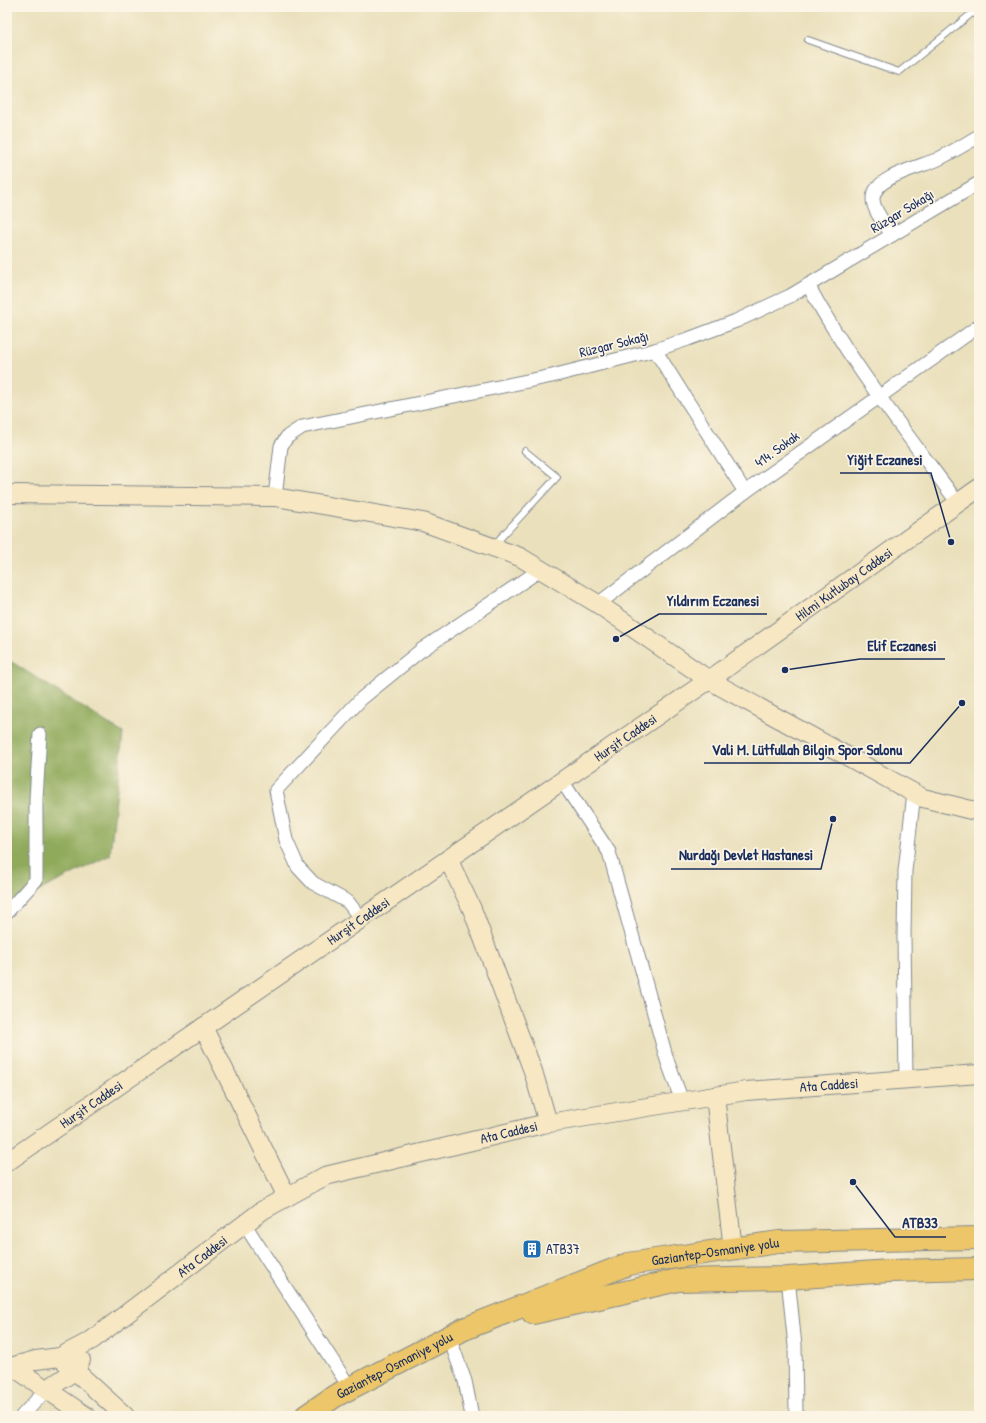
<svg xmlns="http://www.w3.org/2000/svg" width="986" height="1423" font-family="'Patrick Hand',sans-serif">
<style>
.forest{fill:#90aa5c;stroke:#566c5d}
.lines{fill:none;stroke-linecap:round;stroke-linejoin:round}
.lane-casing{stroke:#82888d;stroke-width:8}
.street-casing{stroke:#82888d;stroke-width:15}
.secondary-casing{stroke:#82888d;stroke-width:20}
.highway-casing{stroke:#82888d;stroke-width:24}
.lane{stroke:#fff;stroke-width:6}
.street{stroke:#fff;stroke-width:13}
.secondary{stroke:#f7e8c3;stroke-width:18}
.highway{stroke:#ecc669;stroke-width:22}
.labels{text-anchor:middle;stroke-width:3.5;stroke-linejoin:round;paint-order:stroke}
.street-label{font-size:14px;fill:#1b2f5e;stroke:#fcf5e5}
.poi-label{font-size:14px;fill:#1b2f5e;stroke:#fcf5e5;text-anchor:start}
.leader{fill:none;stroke:#1b2f5e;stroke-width:1.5}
.callout-dot{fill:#1b2f5e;stroke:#fcf5e5;stroke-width:1.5}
.callout-label{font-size:15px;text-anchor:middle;font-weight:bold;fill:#1b2f5e;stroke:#fcf5e5;stroke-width:3.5;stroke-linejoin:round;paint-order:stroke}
</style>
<rect width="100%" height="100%" fill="#fcf5e5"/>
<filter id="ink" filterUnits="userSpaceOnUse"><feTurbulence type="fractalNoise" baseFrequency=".025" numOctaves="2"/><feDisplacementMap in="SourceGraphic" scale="8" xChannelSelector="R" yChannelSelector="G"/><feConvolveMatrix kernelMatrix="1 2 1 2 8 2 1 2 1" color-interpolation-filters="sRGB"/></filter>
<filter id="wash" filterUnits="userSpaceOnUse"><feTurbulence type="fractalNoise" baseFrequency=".012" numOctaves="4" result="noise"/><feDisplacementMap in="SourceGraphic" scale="16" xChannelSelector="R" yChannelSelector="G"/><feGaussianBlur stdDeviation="0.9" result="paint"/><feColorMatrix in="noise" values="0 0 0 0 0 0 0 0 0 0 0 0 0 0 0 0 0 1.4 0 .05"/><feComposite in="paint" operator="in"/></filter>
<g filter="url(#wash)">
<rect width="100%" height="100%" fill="#eae0bc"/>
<path class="forest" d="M7,659L123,733L110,855L7,907Z"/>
</g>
<g filter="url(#ink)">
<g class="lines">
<g class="lane-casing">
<g id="lane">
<path d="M808,40L899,72L976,10"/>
<path d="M493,546L557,477L525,451"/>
</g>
</g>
<g class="street-casing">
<g id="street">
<path d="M973,7L979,13"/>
<path d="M892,235C886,225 874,212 873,200C872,177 920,167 936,160C951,153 965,144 979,136"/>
<path d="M808,285C850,363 906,432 958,503"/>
<path d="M655,350L745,492"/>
<path d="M275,497L281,446L287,437L302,427L552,376L655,350L688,339L736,321L790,296L979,183"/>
<path d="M598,604L745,492L979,326"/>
<path d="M562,781L609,852L667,1060L682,1101"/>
<path d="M7,912L36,880V799L40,734"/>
<path d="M361,919L348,902L313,883L298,867L286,840L276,790L361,699L420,651L540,570"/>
<path d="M906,1079L904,937L905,871L914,793"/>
<path d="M245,1225L350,1388"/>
<path d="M788,1278L795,1346L796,1416"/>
<path d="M449,1337L465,1381L472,1416"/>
<path d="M22,1416L46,1390"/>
</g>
</g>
<g class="secondary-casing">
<g id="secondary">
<path d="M7,494L275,497L423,522L520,557L598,604L709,680L923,798L979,812"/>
<path d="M448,859L472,909L533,1071L548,1123"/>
<path d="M203,1027L287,1197"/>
<path d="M715,1096L733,1249"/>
<path id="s1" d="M7,1162L709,680L979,488"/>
<path d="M60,1357L125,1416"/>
<path d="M13,1367L86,1416"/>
<path id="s2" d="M7,1368L36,1360L60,1357L92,1340L263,1210L325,1176L543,1124L746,1091L979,1074"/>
<path d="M46,1390L76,1370L81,1360"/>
</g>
</g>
<g class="highway-casing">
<g id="highway">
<path d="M533,1313L678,1280L788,1278L890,1271L979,1269"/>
<path id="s3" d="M306,1416L335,1396L464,1329L628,1264L779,1242L979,1238"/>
</g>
</g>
<use href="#lane" class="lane"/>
<use href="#street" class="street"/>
<use href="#secondary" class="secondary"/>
<use href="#highway" class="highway"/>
</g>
</g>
<defs>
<g id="building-square" transform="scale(1)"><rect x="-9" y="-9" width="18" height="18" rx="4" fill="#1f6fb2" stroke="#fcf5e5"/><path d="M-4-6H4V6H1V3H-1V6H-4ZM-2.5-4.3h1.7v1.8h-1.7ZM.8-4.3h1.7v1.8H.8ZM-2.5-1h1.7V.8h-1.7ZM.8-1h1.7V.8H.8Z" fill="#fff"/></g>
</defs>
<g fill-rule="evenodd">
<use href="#building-square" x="532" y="1249"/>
</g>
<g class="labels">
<g class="street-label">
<text transform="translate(902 211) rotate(-31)" y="5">Rüzgar Sokağı</text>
<text transform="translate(614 344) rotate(-14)" y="5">Rüzgar Sokağı</text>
<text transform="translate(777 449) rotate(-36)" y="5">414. Sokak</text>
<text dy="5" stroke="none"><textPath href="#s1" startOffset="1017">Hilmi Kutlubay Caddesi</textPath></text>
<text dy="5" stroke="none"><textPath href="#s1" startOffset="750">Hurşit Caddesi</textPath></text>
<text dy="5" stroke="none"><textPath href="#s1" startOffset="426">Hurşit Caddesi</textPath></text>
<text dy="5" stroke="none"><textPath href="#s2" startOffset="889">Ata Caddesi</textPath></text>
<text dy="5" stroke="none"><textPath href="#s1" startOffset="102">Hurşit Caddesi</textPath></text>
<text dy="5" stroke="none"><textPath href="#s2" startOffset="565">Ata Caddesi</textPath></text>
<text dy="5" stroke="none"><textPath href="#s3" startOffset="445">Gaziantep-Osmaniye yolu</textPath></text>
<text dy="5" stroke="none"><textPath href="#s2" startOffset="229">Ata Caddesi</textPath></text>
<text dy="5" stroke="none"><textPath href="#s3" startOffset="102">Gaziantep-Osmaniye yolu</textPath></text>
</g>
<g class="poi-label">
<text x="546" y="1254">ATB37</text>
</g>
</g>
<path class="leader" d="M951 542L931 473H840M616 639L659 614H767M785 670L860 659H945M962 703L910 763H704M833 819L821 869H671M853 1182L895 1237H946"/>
<g class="callout-dot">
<circle cx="951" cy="542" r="4"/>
<circle cx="616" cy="639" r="4"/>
<circle cx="785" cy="670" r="4"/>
<circle cx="962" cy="703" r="4"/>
<circle cx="833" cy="819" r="4"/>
<circle cx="853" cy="1182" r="4"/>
</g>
<g class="callout-label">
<text x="885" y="465">Yiğit Eczanesi</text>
<text x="713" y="606">Yıldırım Eczanesi</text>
<text x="902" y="651">Elif Eczanesi</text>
<text x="807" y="755">Vali M. Lütfullah Bilgin Spor Salonu</text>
<text x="746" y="860">Nurdağı Devlet Hastanesi</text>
<text x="920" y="1228">ATB33</text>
</g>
<rect width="986" height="1423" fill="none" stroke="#fcf5e5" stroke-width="24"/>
</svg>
